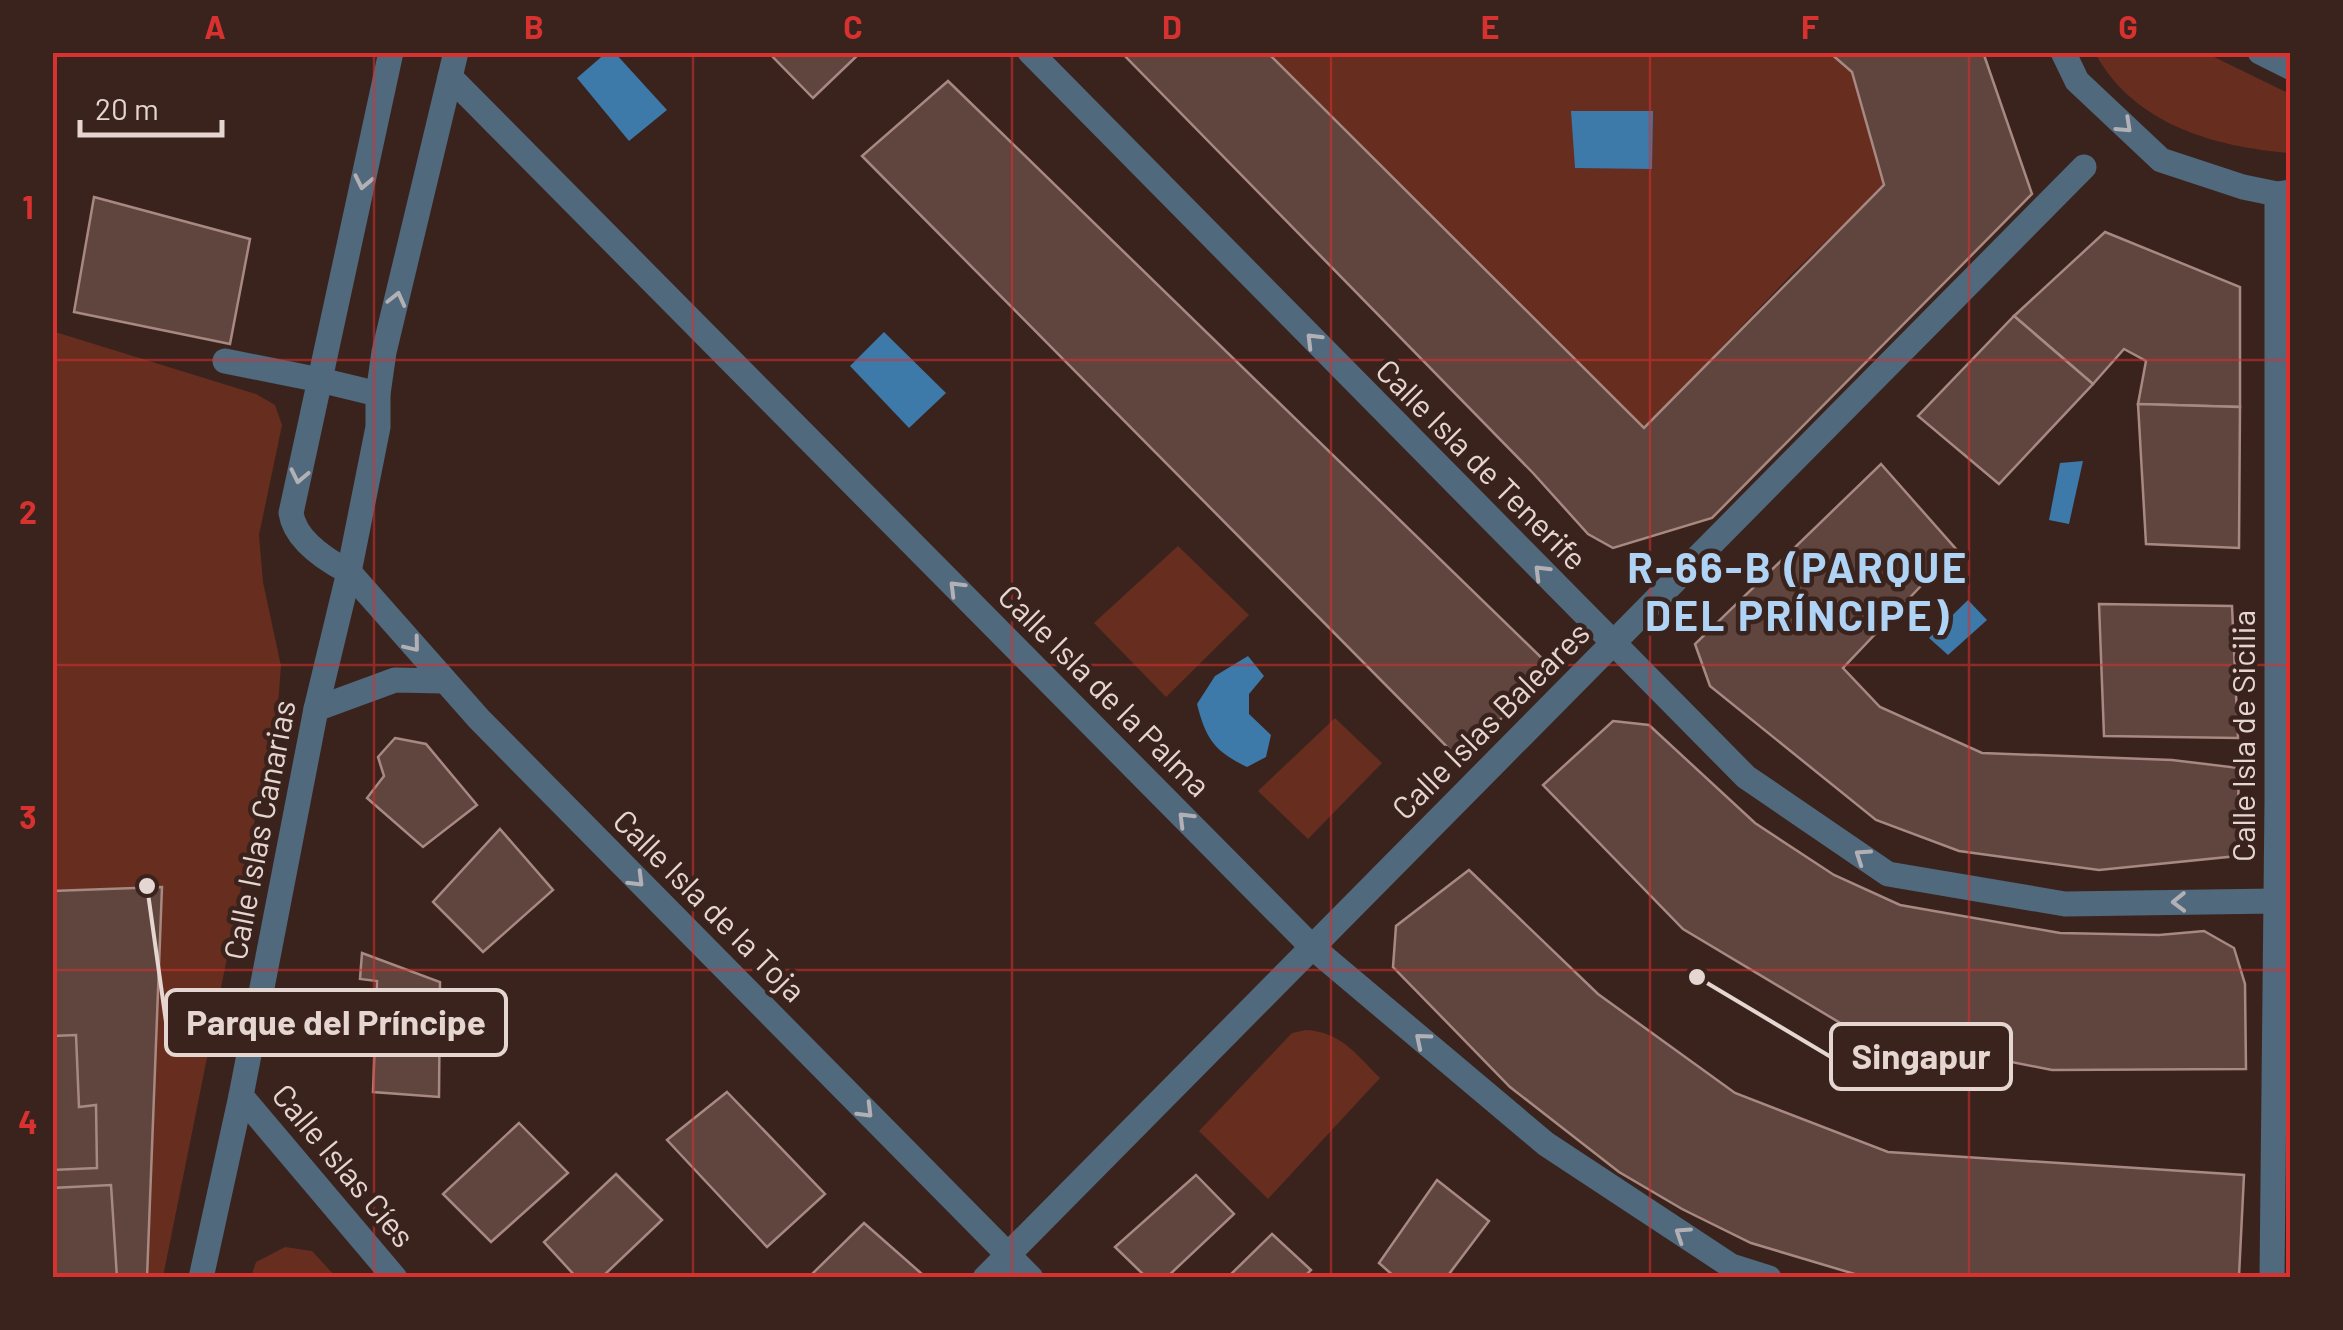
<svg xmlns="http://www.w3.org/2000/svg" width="2343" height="1330" font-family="Barlow,sans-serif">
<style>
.green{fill:#672d1f}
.water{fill:#3d79a9}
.building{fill:#5f453e;stroke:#a78982;stroke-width:2.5}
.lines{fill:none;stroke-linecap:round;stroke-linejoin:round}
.service{stroke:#50697d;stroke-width:25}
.pedestrian{stroke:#50697d;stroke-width:25}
.minor{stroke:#50697d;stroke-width:25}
.oneway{stroke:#b2b0b4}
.grid{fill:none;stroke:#d73130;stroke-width:2.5;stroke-opacity:0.55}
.labels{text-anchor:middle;stroke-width:9;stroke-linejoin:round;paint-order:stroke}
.street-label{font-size:32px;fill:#e6d6d2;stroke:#3a231d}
.district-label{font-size:42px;font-weight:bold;letter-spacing:2.5px;fill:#aed3f4;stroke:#3a231d}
.leader{fill:none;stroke:#e6d6d2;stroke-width:4}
.callout-dot{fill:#e6d6d2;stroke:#3a231d;stroke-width:4}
.callout{fill:#3a231d;stroke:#e6d6d2;stroke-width:4}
.callout-label{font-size:35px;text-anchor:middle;font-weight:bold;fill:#e6d6d2}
.neatline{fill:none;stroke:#d73130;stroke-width:4}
.grid-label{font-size:32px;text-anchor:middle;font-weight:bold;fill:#d73130}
</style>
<rect width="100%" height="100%" fill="#3a231d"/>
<g class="green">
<path d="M1267,53H1829L1852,72L1884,185L1792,274L1644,428Z"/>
<path d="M2095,53H2206L2290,94V153C2215,147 2134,125 2095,53Z"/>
<path d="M52,331L256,394L275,405L282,425L259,535L263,582L281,666L278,704L163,1277H53Z"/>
<path d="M1178,546L1249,615L1166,697L1094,623Z"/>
<path d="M1335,718L1382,763L1308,839L1258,791Z"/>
<path d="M1306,1030C1341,1032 1356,1054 1380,1078L1268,1199L1199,1131L1292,1033Z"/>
<path d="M285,1247L312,1251L336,1277H251L256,1262Z"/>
</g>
<g class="water">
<path d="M607,52L615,53L667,110L629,141L577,78Z"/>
<path d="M1571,111H1653L1652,169L1575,168Z"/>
<path d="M884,332L946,393L909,428L850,366Z"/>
<path d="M2083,461L2069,524L2049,520L2060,463Z"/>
<path d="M1968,600L1987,620L1948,655L1929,638Z"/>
<path d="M1248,656L1264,676L1249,694V714L1271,735L1266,757L1247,767C1214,751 1206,739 1197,704L1215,676Z"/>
</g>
<g class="building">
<path d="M768,52H861L813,98Z"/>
<path d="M1121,52H1267L1644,428L1884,185L1852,72L1829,52H1983L2032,194L1712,518L1613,548L1588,534L1533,473Z"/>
<path d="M948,81L1553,669L1459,759L862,156Z"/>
<path d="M94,197L250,239L230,344L74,312Z"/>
<path d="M2105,232L2240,287V407L2138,404L2146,361L2124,349L2093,384L2014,316Z"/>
<path d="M2014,316L2093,384L1999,484L1918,416Z"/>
<path d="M2138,404L2240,407L2239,548L2146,544Z"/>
<path d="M1881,464L1956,549L1843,668L1880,707L1982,753L2172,760L2239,768L2237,856L2099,870L1959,851L1876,820L1710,686L1695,644Z"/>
<path d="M2099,604L2232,606L2238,738L2104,736Z"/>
<path d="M1613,721L1649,725L1755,823L1834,875L1900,905L2060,933L2159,935L2204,931L2234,948L2245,984L2246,1069L2052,1070L1852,1030L1683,929L1543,785Z"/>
<path d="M395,738L426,744L477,805L423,847L367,798L384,776L378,757Z"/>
<path d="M500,829L553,890L483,952L433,902Z"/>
<path d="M1469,870L1598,994L1735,1093L1888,1152L2244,1175L2239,1276L1868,1278L1751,1243L1682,1209L1619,1172L1510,1087L1393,967L1396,926Z"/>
<path d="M162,887L147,1278H52V891Z"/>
<path d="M362,953L440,982L439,1097L373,1092L377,981L360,979Z"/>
<path d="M76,1035L79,1107L96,1105L97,1168L52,1170V1036Z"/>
<path d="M727,1092L825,1194L767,1247L667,1140Z"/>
<path d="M519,1123L568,1173L491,1242L443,1194Z"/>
<path d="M616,1174L662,1220L601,1278H577L544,1242Z"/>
<path d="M1196,1175L1234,1214L1166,1278H1147L1115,1247Z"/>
<path d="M1437,1180L1489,1221L1446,1278H1396L1379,1263Z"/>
<path d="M111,1185L117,1278H52V1188Z"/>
<path d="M864,1223L922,1274L918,1278H808Z"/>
<path d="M1272,1234L1311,1270L1303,1278H1227Z"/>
</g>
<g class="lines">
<path class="service" d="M225,361L320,380"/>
<path class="pedestrian" d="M985,1278L2084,167"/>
<g class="minor">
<path d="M391,52L291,513C295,540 326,560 349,572L479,719L1031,1278"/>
<path d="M1030,52L1746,777L1888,874L2065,904L2276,901"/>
<path d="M2063,52L2077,81L2161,160L2243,187L2277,194L2290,192"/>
<path d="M2260,52L2290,67"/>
<path d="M450,77L1312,947L1546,1144L1731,1266L1769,1278"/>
<path d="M320,380L378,394"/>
<path d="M316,709L395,680L443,681"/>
<path d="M241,1096L395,1278"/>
<path d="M201,1278L241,1096L316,709L349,572L378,427V394L384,352L456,52"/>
<path d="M2272,1278L2277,801V194"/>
</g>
</g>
<defs><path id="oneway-chevron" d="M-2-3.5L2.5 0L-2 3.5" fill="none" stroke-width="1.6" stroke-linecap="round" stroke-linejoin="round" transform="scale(2.5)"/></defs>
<g class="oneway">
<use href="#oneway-chevron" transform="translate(2125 126) rotate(43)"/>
<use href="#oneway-chevron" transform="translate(363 182) rotate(102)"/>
<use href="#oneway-chevron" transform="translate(397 299) rotate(-76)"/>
<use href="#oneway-chevron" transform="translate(1313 340) rotate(-135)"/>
<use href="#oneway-chevron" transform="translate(299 476) rotate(102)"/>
<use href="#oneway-chevron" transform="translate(1541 572) rotate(-135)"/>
<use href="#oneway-chevron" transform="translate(956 588) rotate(-135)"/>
<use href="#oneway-chevron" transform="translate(413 645) rotate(51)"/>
<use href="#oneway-chevron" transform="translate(1185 819) rotate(-135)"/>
<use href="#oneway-chevron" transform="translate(1862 856) rotate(-146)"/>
<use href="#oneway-chevron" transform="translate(637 880) rotate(45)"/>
<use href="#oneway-chevron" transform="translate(2179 902) rotate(179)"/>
<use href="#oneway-chevron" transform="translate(1422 1040) rotate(-140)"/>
<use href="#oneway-chevron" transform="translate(866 1111) rotate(45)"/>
<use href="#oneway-chevron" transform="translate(1682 1234) rotate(-147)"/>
</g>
<path class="grid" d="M374,52V1278M693,52V1278M1012,52V1278M1331,52V1278M1650,52V1278M1969,52V1278M52,360H2290M52,665H2290M52,970H2290"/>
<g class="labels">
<g class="street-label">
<text transform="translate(1481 465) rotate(45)" y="11">Calle Isla de Tenerife</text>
<text transform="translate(1104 691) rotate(45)" y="11">Calle Isla de la Palma</text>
<text transform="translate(1491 721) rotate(-45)" y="11">Calle Islas Baleares</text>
<text transform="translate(2244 736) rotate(-90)" y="11">Calle Isla de Sicilia</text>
<text transform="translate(260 830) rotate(-79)" y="11">Calle Islas Canarias</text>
<text transform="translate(709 906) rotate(45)" y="11">Calle Isla de la Toja</text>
<text transform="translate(343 1166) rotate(50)" y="11">Calle Islas Cíes</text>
</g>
<g class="district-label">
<text x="1798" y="583">R-66-B (PARQUE<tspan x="1798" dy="48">DEL PRÍNCIPE)</tspan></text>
</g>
</g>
<path class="leader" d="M147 886L166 1022M1697 977L1831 1057"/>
<g class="callout-dot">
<circle cx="147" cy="886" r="10"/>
<circle cx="1697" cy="977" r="10"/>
</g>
<g class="callout">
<rect x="166" y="990" width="340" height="65" rx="10"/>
<rect x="1831" y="1024" width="180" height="65" rx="10"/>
</g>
<g class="callout-label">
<text x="336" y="1035">Parque del Príncipe</text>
<text x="1921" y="1069">Singapur</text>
</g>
<rect width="2343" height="1330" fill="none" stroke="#3a231d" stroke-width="110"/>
<path d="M80 120v15h142v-15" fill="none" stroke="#e6d6d2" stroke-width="5"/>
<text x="95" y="120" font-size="30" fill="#e6d6d2" stroke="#3a231d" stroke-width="8" paint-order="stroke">20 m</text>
<rect x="55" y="55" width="2233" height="1220" class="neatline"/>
<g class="grid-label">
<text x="215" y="39">A</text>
<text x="534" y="39">B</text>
<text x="853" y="39">C</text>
<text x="1172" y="39">D</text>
<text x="1490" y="39">E</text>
<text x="1810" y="39">F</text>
<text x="2128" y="39">G</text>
<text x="28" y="219">1</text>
<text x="28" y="524">2</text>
<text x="28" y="829">3</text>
<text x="28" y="1134">4</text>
</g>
</svg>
